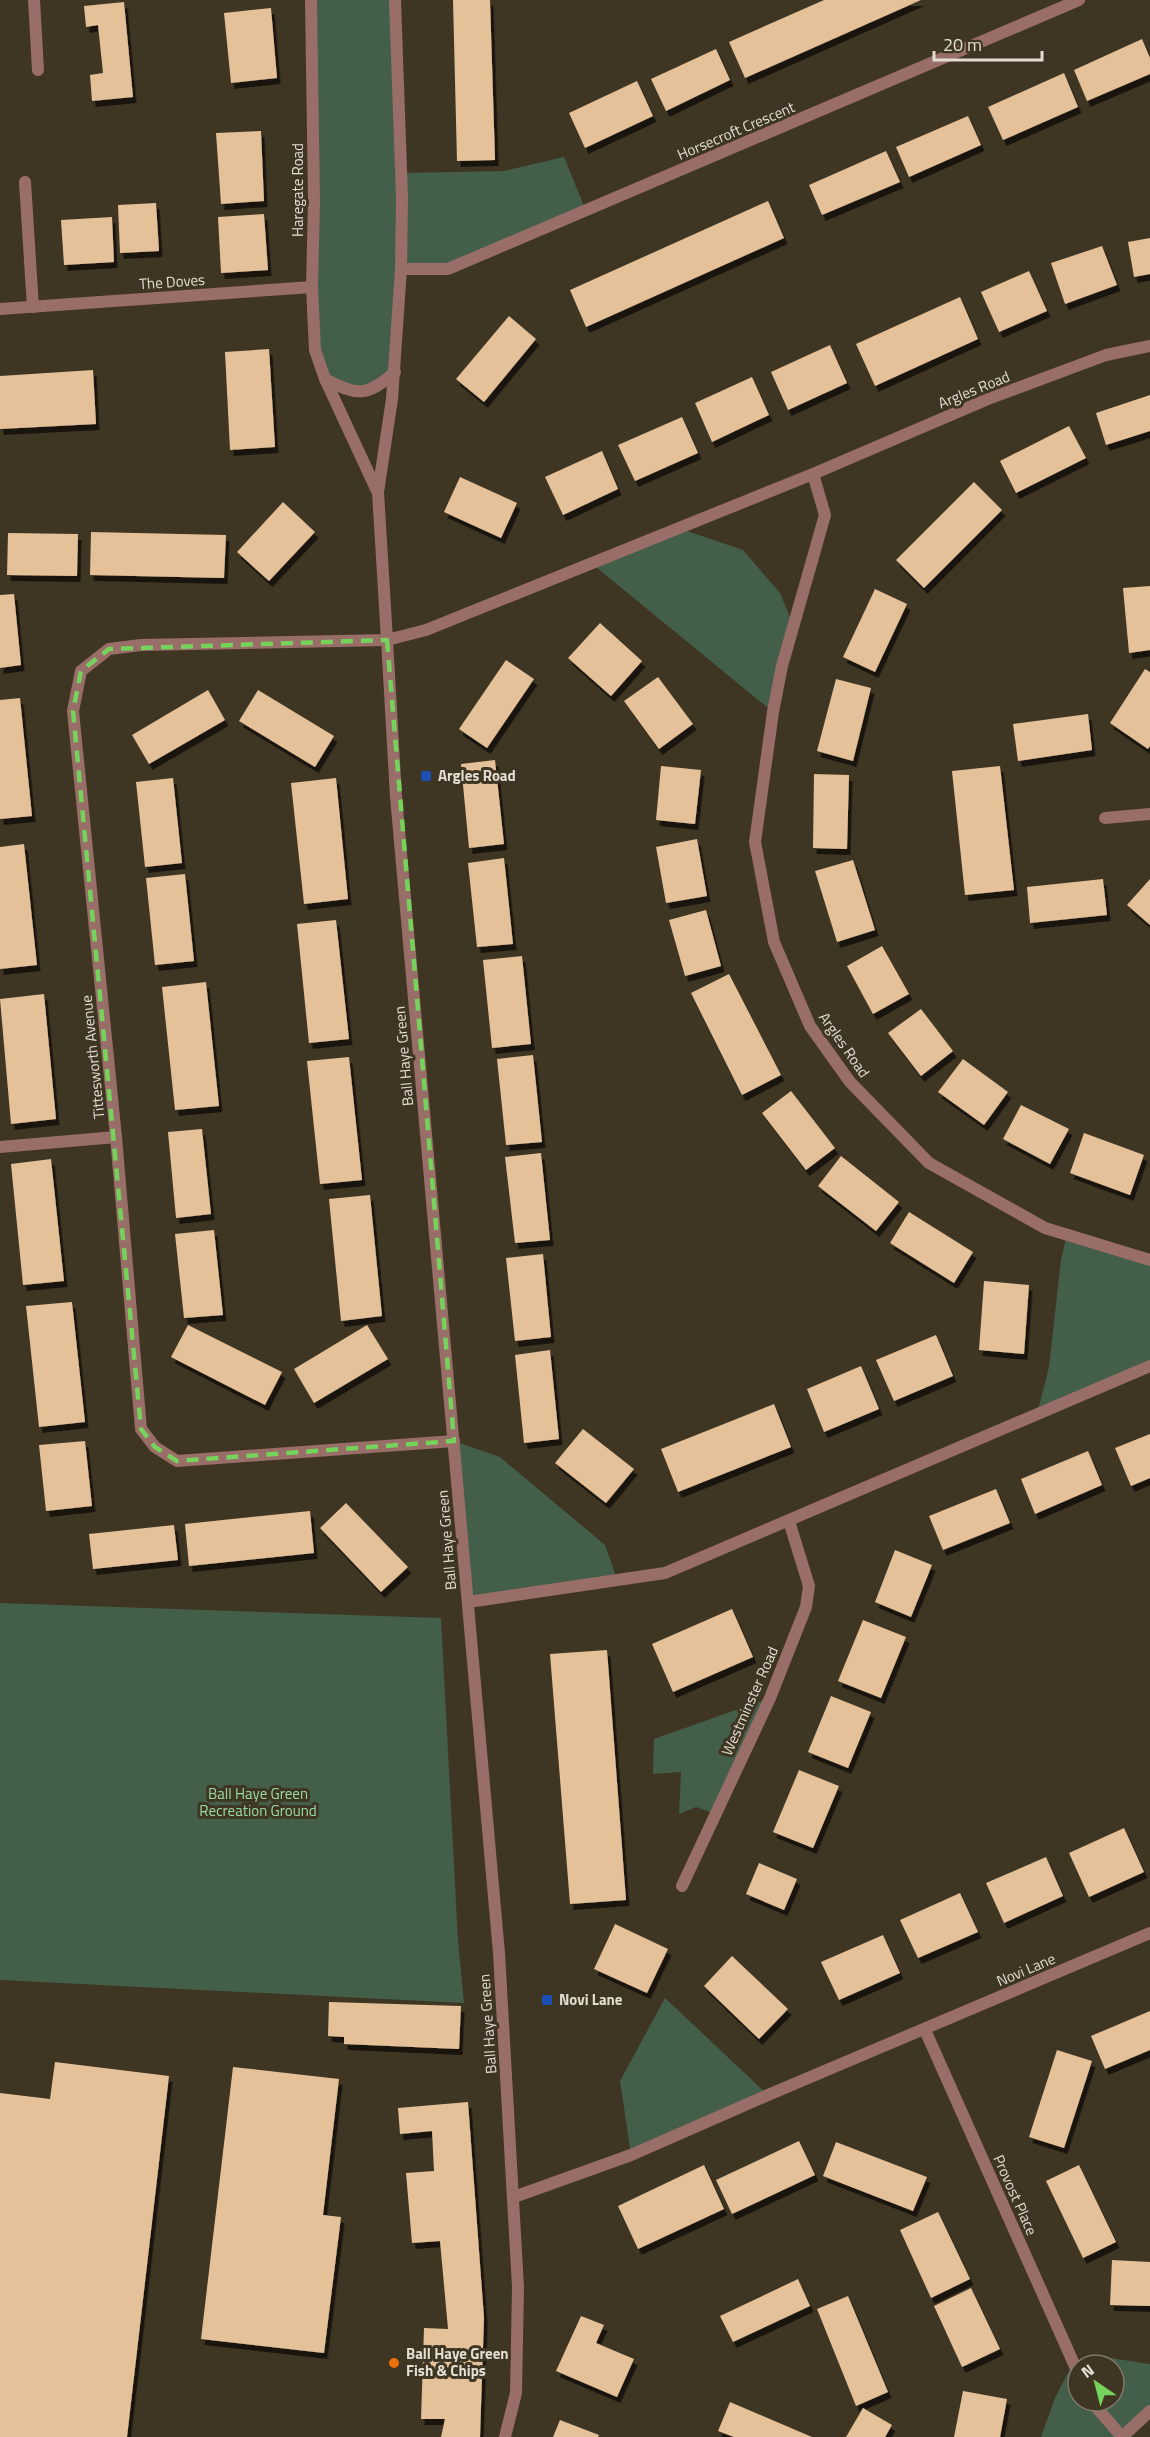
<svg xmlns="http://www.w3.org/2000/svg" width="1150" height="2437" font-family="'Titillium Web',sans-serif">
<style>
.green{fill:#435e49;fill-rule:evenodd}
.building{fill:#e4c199;filter:url(#shadow)}
.lines{fill:none;stroke-linecap:round;stroke-linejoin:round}
.minor{stroke:#996d68;stroke-width:12}
.tertiary{stroke:#996d68;stroke-width:12}
.marked{fill:none;stroke:#75d25b;stroke-width:4.5;stroke-dasharray:12 8;stroke-linejoin:round}
.transit-dot{fill:#1a4fb4;stroke:#3f3523;stroke-width:2}
.food-dot{fill:#e8710a;stroke:#3f3523;stroke-width:2}
.labels{text-anchor:middle;stroke-width:6;stroke-linejoin:round;paint-order:stroke}
.street-label{font-size:15px;fill:#e3ddd2;stroke:#3f3523}
.poi-label{font-size:15px;font-weight:bold;fill:#e3ddd2;stroke:#3f3523;text-anchor:start}
.park-label{font-size:15px;fill:#99dba8;stroke:#3f3523}
</style>
<defs>
<filter id="shadow"><feDropShadow dx="3.5" dy="6" stdDeviation="0" flood-color="#0009"/></filter>
</defs>
<rect width="100%" height="100%" fill="#3f3523"/>
<g class="green">
<path d="M311,0H395L401,173L504,171L564,157L586,211L448,269H401L395,372L350,392L325,379L315,350Z"/>
<path d="M678,528L743,550L780,593L794,627L773,712L591,563Z"/>
<path d="M1067,1235L1150,1260V1366L1037,1414L1049,1367L1061,1259Z"/>
<path d="M454,1441L500,1457L605,1545L617,1579L468,1602Z"/>
<path d="M0,1603L441,1618L458,1941L464,2003L0,1980Z"/>
<path d="M770,1698L716,1814L696,1807L679,1814L681,1772L653,1774L654,1739Z"/>
<path d="M665,1998L768,2095L631,2155L620,2081Z"/>
<path d="M1091,2355L1150,2364V2411L1122,2437H1041L1055,2398L1073,2363ZM1078,2365H1114V2401H1078Z"/>
</g>
<g class="building">
<path d="M453,0H490L495,160L457,161Z"/>
<path d="M824,0H921L745,78L729,42Z"/>
<path d="M124,2L133,97L92,101L90,75L103,73L98,25L86,27L84,6Z"/>
<path d="M271,8L277,78L231,83L224,13Z"/>
<path d="M1142,39L1150,58V74L1087,101L1074,70Z"/>
<path d="M716,49L730,80L666,111L651,79Z"/>
<path d="M1064,73L1078,107L1003,140L988,107Z"/>
<path d="M637,81L653,116L585,148L569,113Z"/>
<path d="M968,116L981,145L909,177L896,147Z"/>
<path d="M261,131L264,201L221,204L216,133Z"/>
<path d="M886,151L900,182L822,215L809,185Z"/>
<path d="M768,201L784,238L586,327L570,290Z"/>
<path d="M156,203L159,251L120,253L118,205Z"/>
<path d="M264,214L268,270L221,273L218,217Z"/>
<path d="M112,217L114,262L64,265L61,220Z"/>
<path d="M1150,238V274L1134,277L1128,242Z"/>
<path d="M1102,246L1117,285L1065,304L1051,263Z"/>
<path d="M1029,271L1047,311L999,332L981,292Z"/>
<path d="M960,297L978,339L875,386L856,344Z"/>
<path d="M509,316L536,339L484,402L456,379Z"/>
<path d="M830,345L847,383L788,410L771,372Z"/>
<path d="M269,349L275,447L230,450L225,352Z"/>
<path d="M93,370L96,424L0,429V376Z"/>
<path d="M752,377L769,415L712,442L695,403Z"/>
<path d="M1150,395V431L1106,445L1096,413Z"/>
<path d="M682,417L698,453L635,481L618,445Z"/>
<path d="M1069,426L1086,458L1016,493L1000,461Z"/>
<path d="M602,451L618,489L563,515L545,477Z"/>
<path d="M460,477L517,503L501,538L444,512Z"/>
<path d="M974,482L1002,510L924,588L896,560Z"/>
<path d="M283,502L315,532L269,581L237,552Z"/>
<path d="M91,532L226,535L224,578L90,575Z"/>
<path d="M8,533L78,534L77,576L7,575Z"/>
<path d="M1150,586V650L1129,653L1123,588Z"/>
<path d="M875,589L907,604L875,672L843,657Z"/>
<path d="M14,594L21,665L0,668V595Z"/>
<path d="M600,623L642,661L611,696L568,658Z"/>
<path d="M506,660L534,679L487,748L459,729Z"/>
<path d="M1145,669L1150,672V746L1148,749L1110,723Z"/>
<path d="M658,677L693,724L659,749L624,701Z"/>
<path d="M836,679L871,688L853,761L817,751Z"/>
<path d="M208,690L225,720L149,764L132,735Z"/>
<path d="M258,690L334,736L315,767L239,721Z"/>
<path d="M20,698L32,816L0,819V700Z"/>
<path d="M1088,714L1092,750L1018,761L1013,724Z"/>
<path d="M495,760L504,844L469,848L461,764Z"/>
<path d="M661,766L701,770L695,824L656,820Z"/>
<path d="M1000,766L1014,890L965,895L952,771Z"/>
<path d="M814,774L849,775L847,849L813,848Z"/>
<path d="M173,778L182,863L145,867L136,782Z"/>
<path d="M336,778L348,899L304,904L291,783Z"/>
<path d="M697,839L707,896L666,903L656,847Z"/>
<path d="M24,844L37,965L0,969V847Z"/>
<path d="M504,858L513,944L477,947L468,863Z"/>
<path d="M853,860L875,930L837,942L815,871Z"/>
<path d="M185,874L194,961L155,965L146,878Z"/>
<path d="M1103,879L1107,915L1030,923L1027,887Z"/>
<path d="M1150,879V925L1127,905Z"/>
<path d="M706,910L721,966L685,976L669,920Z"/>
<path d="M336,920L349,1039L309,1043L297,924Z"/>
<path d="M882,946L909,994L873,1014L847,966Z"/>
<path d="M522,956L531,1044L492,1048L483,960Z"/>
<path d="M729,974L781,1075L742,1095L691,993Z"/>
<path d="M206,982L219,1106L175,1110L162,987Z"/>
<path d="M44,994L56,1119L11,1124L0,999Z"/>
<path d="M921,1009L953,1051L921,1076L888,1033Z"/>
<path d="M533,1055L542,1142L506,1145L497,1059Z"/>
<path d="M349,1057L362,1180L320,1184L307,1061Z"/>
<path d="M963,1059L1008,1092L984,1125L938,1092Z"/>
<path d="M791,1091L835,1148L806,1170L762,1113Z"/>
<path d="M1021,1105L1069,1129L1050,1164L1003,1139Z"/>
<path d="M202,1129L211,1214L176,1218L168,1132Z"/>
<path d="M1084,1133L1144,1155L1130,1195L1070,1173Z"/>
<path d="M541,1153L550,1240L515,1243L505,1157Z"/>
<path d="M841,1156L899,1202L876,1231L818,1186Z"/>
<path d="M51,1159L64,1281L23,1285L11,1164Z"/>
<path d="M370,1195L382,1316L341,1321L329,1199Z"/>
<path d="M909,1212L973,1252L954,1283L890,1243Z"/>
<path d="M214,1230L223,1315L184,1318L175,1234Z"/>
<path d="M543,1254L551,1337L515,1341L506,1258Z"/>
<path d="M984,1281L1029,1285L1024,1354L979,1350Z"/>
<path d="M72,1302L85,1422L39,1427L26,1306Z"/>
<path d="M188,1325L282,1372L265,1405L171,1357Z"/>
<path d="M367,1325L388,1359L314,1403L294,1369Z"/>
<path d="M936,1335L953,1376L894,1401L876,1360Z"/>
<path d="M550,1350L559,1439L524,1443L515,1355Z"/>
<path d="M861,1366L879,1409L824,1432L807,1389Z"/>
<path d="M774,1404L791,1447L678,1492L661,1449Z"/>
<path d="M583,1429L634,1469L606,1503L555,1463Z"/>
<path d="M1150,1434V1478L1131,1486L1115,1448Z"/>
<path d="M85,1441L92,1506L46,1511L39,1445Z"/>
<path d="M1088,1451L1102,1485L1035,1514L1021,1479Z"/>
<path d="M996,1489L1010,1523L943,1550L929,1516Z"/>
<path d="M346,1503L408,1567L381,1592L320,1528Z"/>
<path d="M310,1511L314,1553L189,1566L185,1524Z"/>
<path d="M174,1525L178,1560L93,1569L89,1534Z"/>
<path d="M895,1550L932,1565L911,1617L875,1602Z"/>
<path d="M732,1609L753,1657L673,1692L652,1644Z"/>
<path d="M863,1620L906,1637L881,1698L838,1681Z"/>
<path d="M607,1650L626,1900L570,1904L550,1654Z"/>
<path d="M831,1696L871,1712L848,1768L808,1752Z"/>
<path d="M799,1770L839,1786L813,1848L773,1832Z"/>
<path d="M1124,1828L1144,1872L1089,1897L1069,1853Z"/>
<path d="M1046,1857L1063,1896L1004,1923L986,1883Z"/>
<path d="M759,1863L797,1879L784,1910L746,1894Z"/>
<path d="M960,1893L978,1932L918,1958L900,1920Z"/>
<path d="M615,1924L668,1949L647,1993L594,1969Z"/>
<path d="M883,1935L900,1973L839,2000L821,1962Z"/>
<path d="M732,1956L788,2009L759,2039L704,1986Z"/>
<path d="M329,2002L461,2006L459,2049L344,2044V2037L328,2036Z"/>
<path d="M1150,2011V2050L1105,2069L1091,2036Z"/>
<path d="M1057,2050L1092,2061L1064,2148L1029,2137Z"/>
<path d="M55,2062L169,2076L127,2437H0V2093L50,2099Z"/>
<path d="M233,2067L339,2079L323,2215L341,2217L324,2353L201,2339Z"/>
<path d="M468,2102L484,2318L480,2437H441L445,2419H421L424,2328L448,2329L440,2241L412,2243L406,2173L434,2171L432,2131L400,2134L398,2108Z"/>
<path d="M799,2141L815,2175L732,2214L716,2180Z"/>
<path d="M836,2142L927,2177L913,2211L823,2176Z"/>
<path d="M704,2165L724,2209L638,2249L618,2206Z"/>
<path d="M1079,2165L1116,2242L1083,2258L1046,2181Z"/>
<path d="M938,2212L970,2279L931,2298L900,2230Z"/>
<path d="M1112,2260L1150,2262V2306L1110,2305Z"/>
<path d="M798,2279L810,2306L733,2342L720,2316Z"/>
<path d="M971,2288L1000,2349L962,2367L934,2306Z"/>
<path d="M848,2296L888,2392L856,2406L817,2309Z"/>
<path d="M581,2316L604,2325L596,2343L634,2359L617,2397L556,2371Z"/>
<path d="M963,2391L1007,2399L1000,2437H954Z"/>
<path d="M730,2402L812,2437H734L718,2431Z"/>
<path d="M863,2408L892,2425L885,2437H846Z"/>
<path d="M560,2420L599,2435L598,2437H553Z"/>
</g>
<g class="lines">
<g class="minor">
<path d="M34,0L38,70"/>
<path d="M311,0L314,201L312,287L315,350L325,379L377,491"/>
<path d="M25,182L33,307"/>
<path d="M401,269H448L1079,0"/>
<path d="M0,309L312,287"/>
<path d="M325,379C357,396 367,397 395,372"/>
<path d="M813,474L825,515L782,666L773,712L755,842L774,942L810,1026L850,1082L929,1163L1045,1228L1150,1260"/>
<path d="M387,640L378,492L392,399L401,269L402,198L395,0"/>
<path d="M1105,818L1150,814"/>
<path d="M0,1147L116,1137"/>
<path d="M454,1441L177,1461L155,1447L141,1429L116,1137L73,711L81,671L109,649L141,645L387,640L426,630L813,474L988,399L1106,355L1150,346"/>
<path d="M468,1602L665,1573L1150,1366"/>
<path d="M682,1886L770,1698L806,1607L809,1586L789,1521"/>
<path d="M925,2030L1078,2373"/>
<path d="M1091,2401L1122,2437"/>
<path d="M1122,2437L1150,2411"/>
</g>
<g class="tertiary">
<path d="M387,640L396,797L499,1953L518,2287L516,2393L505,2437"/>
<path d="M514,2197L631,2155L768,2095L1150,1933"/>
</g>
</g>
<path class="marked" d="M387,640L454,1441L177,1461L155,1447L141,1429L73,711L81,671L109,649Z"/>
<g class="transit-dot">
<rect x="420" y="770" width="12" height="12" rx="3"/>
<rect x="541" y="1994" width="12" height="12" rx="3"/>
</g>
<circle class="food-dot" cx="394" cy="2363" r="6"/>
<g class="labels">
<g class="street-label">
<text transform="translate(736 131) rotate(-23)" y="5">Horsecroft Crescent</text>
<text transform="translate(298 190) rotate(-90)" y="5">Haregate Road</text>
<text transform="translate(172 282) rotate(-4)" y="5">The Doves</text>
<text transform="translate(974 390) rotate(-22)" y="5">Argles Road</text>
<text transform="translate(844 1045) rotate(55)" y="5">Argles Road</text>
<text transform="translate(404 1056) rotate(-95)" y="5">Ball Haye Green</text>
<text transform="translate(93 1057) rotate(-96)" y="5">Tittesworth Avenue</text>
<text transform="translate(447 1540) rotate(-95)" y="5">Ball Haye Green</text>
<text transform="translate(750 1701) rotate(-66)" y="5">Westminster Road</text>
<text transform="translate(1026 1970) rotate(-23)" y="5">Novi Lane</text>
<text transform="translate(488 2024) rotate(-94)" y="5">Ball Haye Green</text>
<text transform="translate(1015 2195) rotate(66)" y="5">Provost Place</text>
</g>
<g class="poi-label">
<text x="438" y="781">Argles Road</text>
<text x="559" y="2005">Novi Lane</text>
<text x="406" y="2359">Ball Haye Green<tspan x="406" dy="17">Fish &amp; Chips</tspan></text>
</g>
<g class="park-label">
<text x="258" y="1799">Ball Haye Green<tspan x="258" dy="17">Recreation Ground</tspan></text>
</g>
</g>
<g transform="translate(1096 2383) rotate(325)"><circle r="28" fill="#3f3523" stroke="#817869" stroke-width="1.5"/>
<path d="M0-4.5L10 22L0 15L-10 22Z" fill="#75d25b"/>
<text y="-9" font-size="16" font-weight="bold" text-anchor="middle" fill="#e3ddd2">N</text>
</g>
<path d="M934 51v9h108v-9" fill="none" stroke="#e3ddd2" stroke-width="3"/>
<text x="943" y="51" font-size="18" fill="#e3ddd2" stroke="#3f3523" stroke-width="4.5" paint-order="stroke">20 m</text>
</svg>
